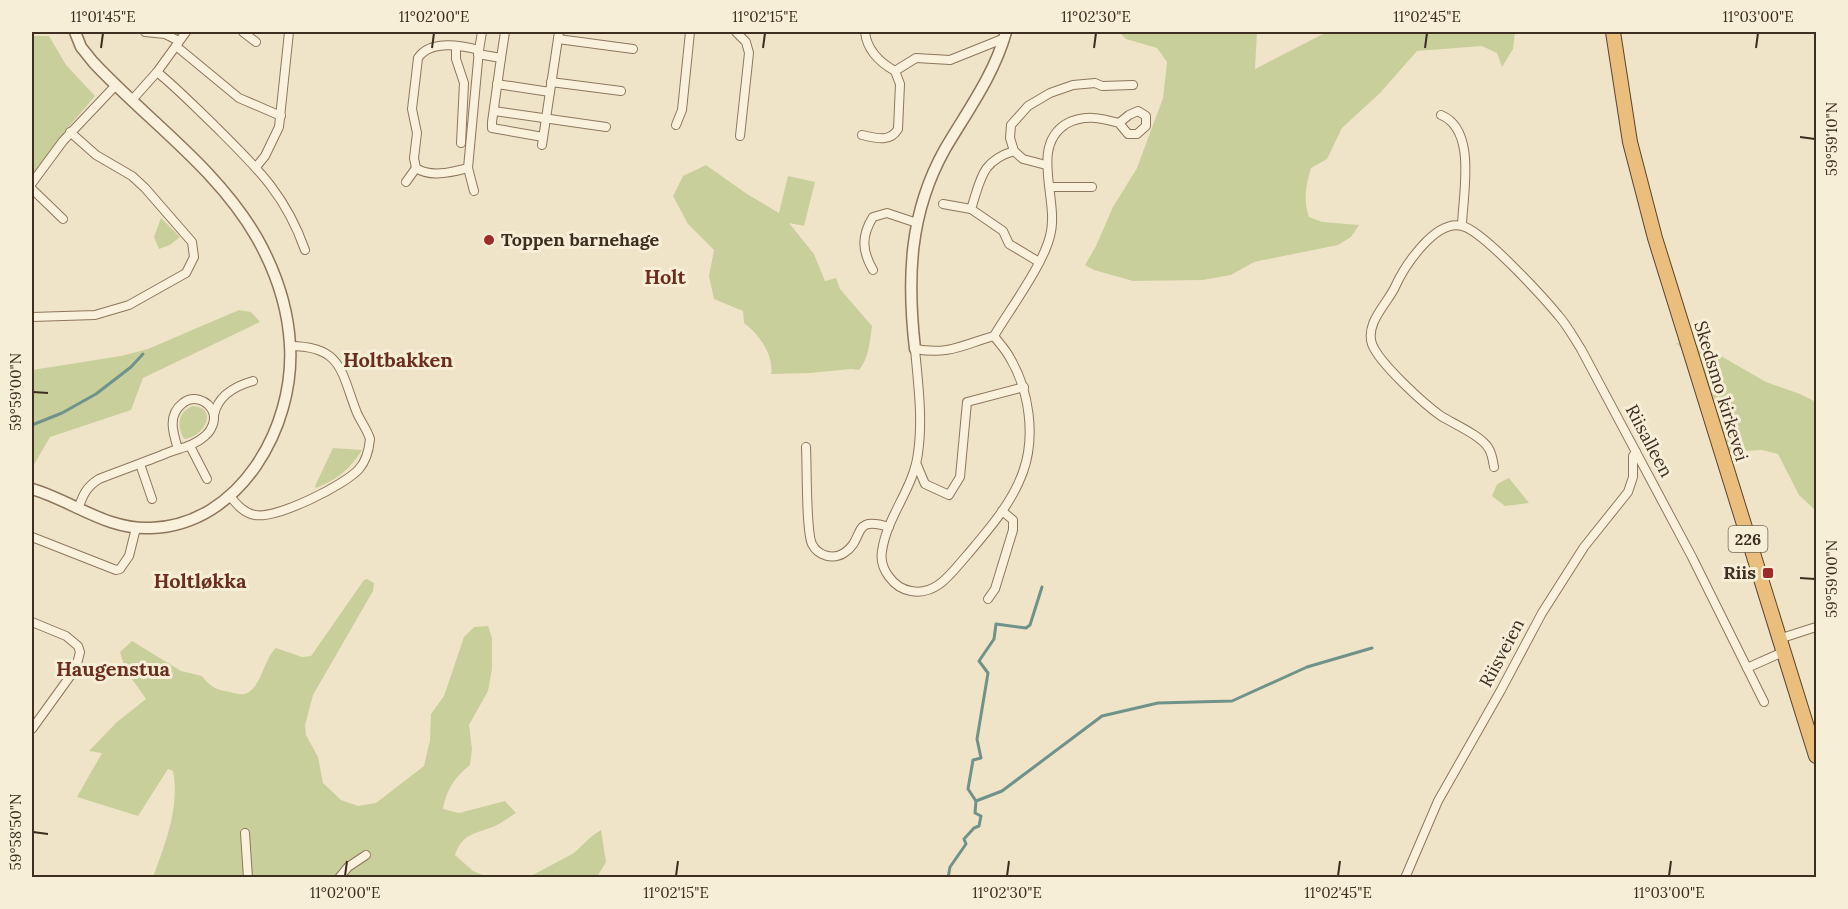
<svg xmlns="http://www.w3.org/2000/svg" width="1848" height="909" font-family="Lora,serif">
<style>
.green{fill:#c9cf9b}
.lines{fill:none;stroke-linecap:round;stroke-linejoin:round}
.stream{stroke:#6f938a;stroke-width:3}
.minor-casing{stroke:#8d765c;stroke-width:10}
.tertiary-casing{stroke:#8d765c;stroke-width:13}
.trunk-casing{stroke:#5b4430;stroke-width:16}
.minor{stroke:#faf1dc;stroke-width:8}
.tertiary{stroke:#faf1dc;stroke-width:10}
.trunk{stroke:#eabe7c;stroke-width:14}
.ticks{fill:none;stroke:#3d2e20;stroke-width:2}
.poi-dot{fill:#9e2a2b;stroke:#f7eed8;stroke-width:2}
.labels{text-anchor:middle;stroke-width:6;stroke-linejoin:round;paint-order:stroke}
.shield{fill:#f7eed8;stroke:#756857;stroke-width:1.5}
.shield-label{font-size:16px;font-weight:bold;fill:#3d2e20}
.poi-label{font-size:18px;font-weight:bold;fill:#3d2e20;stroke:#f7eed8;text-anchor:start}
.street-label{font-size:18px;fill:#3d2e20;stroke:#f7eed8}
.neighbourhood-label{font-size:20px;font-weight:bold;fill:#6b2e1e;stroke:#f7eed8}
.neatline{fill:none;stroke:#3d2e20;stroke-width:2}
.ticks-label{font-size:15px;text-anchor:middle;fill:#3d2e20}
</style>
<rect width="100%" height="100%" fill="#f0e4c8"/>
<g class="green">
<path d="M1119,32H1257L1255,69L1327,32H1515L1513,49L1502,67L1497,53L1482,46L1417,51L1380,93L1342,128L1327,159L1311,168C1306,185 1303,199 1309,217L1322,222L1359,225L1351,237L1338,245L1254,262L1231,275L1203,280L1133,281L1094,270L1085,265L1096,246L1113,207L1137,168L1163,98L1167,62L1157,48L1126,39Z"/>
<path d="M32,36H49L66,65L95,96L66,130L32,176Z"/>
<path d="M706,165L747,194L779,213L788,176L815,182L804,226L789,223L814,254L825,281L836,278L840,289L872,326C870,341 869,358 859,370L851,369L810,373L771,374C774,355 759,334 744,323L743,311L714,299L709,276L714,250L688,224L673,196L683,176Z"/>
<path d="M161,218L180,237L170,245L159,249L154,237Z"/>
<path d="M239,310L251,312L260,322L143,378L131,410L50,437L32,468V370L121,356L148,349Z"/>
<path d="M1676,343L1694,344L1714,352L1766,382L1800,394L1816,402V511L1799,495L1778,454L1762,450L1726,452L1711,399L1688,367L1682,349Z"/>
<path d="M192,406C219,407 205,437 184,439C177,426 177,413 192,406Z"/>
<path d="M333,448L362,450C349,470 338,479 316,488L315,486Z"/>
<path d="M1509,478L1529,503L1505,506L1492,496L1497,484Z"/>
<path d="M367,579L374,583L373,591L313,695L305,725L306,735L318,757L323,783L341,800L358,806L376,803L424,766L430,740L431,714L444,696L464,637L474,627L488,626L492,638V669L488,691L469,725L472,749L470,765C454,778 447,789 443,809L459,813L505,801L516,813C509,817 502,823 495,826C476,834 463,832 455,855L473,871L487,877H153C165,844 180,807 173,771L168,769L138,816L77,797L102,753L89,751L117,722L146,699L125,669L120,652L132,641L181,671L202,676C210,687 217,690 230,692C234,693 240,695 244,694C260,692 264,658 276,648L302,657L311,656L364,580Z"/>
<path d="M601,830L606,862L597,877H529L574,853L592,836Z"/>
</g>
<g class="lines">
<g class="stream">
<path d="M32,425L62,413L96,394L131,367L143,354"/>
<path d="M976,801L1002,791L1102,716L1158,703L1232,701L1307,667L1372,648"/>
<path d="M948,878L950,867L966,844L964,839L974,828L979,826L981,816L975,813L976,801L968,789L973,760L981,758L977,739L988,673L979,661L994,639L996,624L1026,628L1030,625L1042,587"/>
</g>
<g class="minor-casing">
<g id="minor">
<path d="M145,32L165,34L179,41"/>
<path d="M243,32L256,42"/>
<path d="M736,32L746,42L749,53L740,136"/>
<path d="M865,32C867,50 879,62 895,71L916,58L950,60L1005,38"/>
<path d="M558,39L633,49"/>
<path d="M176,46L239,98L281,116"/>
<path d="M456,46V59L464,83L461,143"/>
<path d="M478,54L501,58L505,32"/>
<path d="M501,58L492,122V128L543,137"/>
<path d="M157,72C177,88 195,107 214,125C255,166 285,193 305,250"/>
<path d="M551,82L621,91"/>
<path d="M497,84L550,92"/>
<path d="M132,100L157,72L186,32"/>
<path d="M494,111L606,127"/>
<path d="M1441,115C1477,130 1463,193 1462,225"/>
<path d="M676,125L682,110L690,32"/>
<path d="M862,135C875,138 890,143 898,129L900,84L895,71"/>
<path d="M542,145L559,32"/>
<path d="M1014,151L1010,138L1011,125L1028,106L1050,93L1073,85L1095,83L1102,86L1133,85"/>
<path d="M256,167L265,156L279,127L289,32"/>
<path d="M468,168C452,172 431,178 416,168L414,158L417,133L412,109L418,58C430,40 460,45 479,50"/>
<path d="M406,182L416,168"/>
<path d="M32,183L63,141L116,85"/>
<path d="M1050,187H1092"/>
<path d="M32,189L63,219"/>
<path d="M474,191L468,168L479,50L482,32"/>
<path d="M943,204L971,209"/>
<path d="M1039,262L1009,244L1003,231L971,209C981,179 981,161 1014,151L1023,159L1046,165"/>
<path d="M873,270C862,251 861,236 873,217L887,213L917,223"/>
<path d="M32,317L95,315L129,305L186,273L194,257L192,242L145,188L132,176L96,155L70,132"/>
<path d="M994,336C999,343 1006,350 1010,358C1029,390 1036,436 1023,472C1012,503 989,529 968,554C952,572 937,596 911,591C893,588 879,568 882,551C887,516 914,488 918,453C923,419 918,383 915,349C950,355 962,345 994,336Z"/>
<path d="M994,336C1010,309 1043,265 1050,236C1060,201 1029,147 1066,124C1084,114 1101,118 1119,123L1128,134H1137L1146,126V116L1138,111L1129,115L1119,123"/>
<path d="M214,415C218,395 235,386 253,381"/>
<path d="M190,446L207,479"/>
<path d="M806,447C807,465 806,532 812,544C818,556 833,560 844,553C866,539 850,515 889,527"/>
<path d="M140,464L152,499"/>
<path d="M917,465L925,484L949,495L960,477L967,402L1024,387"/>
<path d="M1494,467C1493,461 1492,454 1489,449C1482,436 1454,424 1441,416C1424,404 1379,363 1372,344C1365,323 1387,304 1395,287C1404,267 1435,219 1462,226C1482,230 1543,297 1558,315C1567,325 1574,338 1581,349L1692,557L1764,702"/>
<path d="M230,496C237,505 244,513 255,515C277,519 345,485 359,469C367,460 369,450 370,439C367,429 361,422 357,413C341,373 343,346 290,346"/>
<path d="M78,509C83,495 86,487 99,479C122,470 145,462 167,453C180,448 194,446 205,436C212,430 216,420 213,412C208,400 193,395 183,403C167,415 173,433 178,449"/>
<path d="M32,537L116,570L120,569L129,556L136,528"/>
<path d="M988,599L995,589L1013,530V520L1002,511"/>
<path d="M32,622L66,636L78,646L80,652L76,668L32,729"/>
<path d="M1779,639L1816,627"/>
<path d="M1747,668L1783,652"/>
<path d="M245,833L248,878"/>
<path d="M339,878L348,867L366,855"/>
<path d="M1405,878L1438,801L1501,690L1542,613L1584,547L1628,492L1633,477V456L1636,452"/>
</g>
</g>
<g class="tertiary-casing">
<g id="tertiary">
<path d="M915,349C907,278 909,213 945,149C968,110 994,75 1006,32"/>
<path d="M32,489C73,501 106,530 151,528C240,525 295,427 290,345C288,308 275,270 257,238C217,168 147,120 93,62L81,47L75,32"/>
</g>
</g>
<g class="trunk-casing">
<path id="trunk" d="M1613,32L1630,142L1655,238L1816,756"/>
</g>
<use href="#minor" class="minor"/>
<use href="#tertiary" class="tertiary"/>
<use href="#trunk" class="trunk"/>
</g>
<path class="ticks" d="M101,48L103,33M432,48L434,33M763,48L765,33M1094,48L1096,33M1425,48L1427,33M1756,48L1758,33M1800,137L1815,139M33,392L48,393M1800,578L1815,579M33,832L48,834M345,876L347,861M676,876L678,861M1007,876L1009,861M1338,876L1340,861M1669,876L1671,861"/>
<g class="poi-dot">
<circle cx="489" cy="240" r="6"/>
<rect x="1762" y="567" width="12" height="12" rx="3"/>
</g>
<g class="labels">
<rect class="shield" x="1728.5" y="526" width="39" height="26" rx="4.5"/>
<g class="shield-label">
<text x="1748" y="545">226</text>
</g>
<g class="poi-label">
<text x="501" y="246">Toppen barnehage</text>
<text x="1756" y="579" text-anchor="end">Riis</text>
</g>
<g class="street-label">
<text transform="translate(1721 391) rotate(73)" y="6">Skedsmo kirkevei</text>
<text transform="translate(1649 441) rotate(62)" y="6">Riisalleen</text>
<text transform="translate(1502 653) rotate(-62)" y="6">Riisveien</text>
</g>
<g class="neighbourhood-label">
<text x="665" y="284">Holt</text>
<text x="398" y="367">Holtbakken</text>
<text x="200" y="588">Holtløkka</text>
<text x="113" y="676">Haugenstua</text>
</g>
</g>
<rect width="1848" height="909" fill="none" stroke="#f7eed8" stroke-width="66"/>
<rect x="33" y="33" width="1782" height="843" class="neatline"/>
<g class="ticks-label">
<text x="103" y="22">11°01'45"E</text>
<text x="434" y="22">11°02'00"E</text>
<text x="765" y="22">11°02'15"E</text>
<text x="1096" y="22">11°02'30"E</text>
<text x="1427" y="22">11°02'45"E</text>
<text x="1758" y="22">11°03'00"E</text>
<text transform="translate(1832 139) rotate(-90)" y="5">59°59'10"N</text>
<text transform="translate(16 392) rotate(-90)" y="5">59°59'00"N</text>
<text transform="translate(1832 579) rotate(-90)" y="5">59°59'00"N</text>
<text transform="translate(16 832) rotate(-90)" y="5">59°58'50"N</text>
<text x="345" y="898">11°02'00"E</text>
<text x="676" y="898">11°02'15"E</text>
<text x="1007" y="898">11°02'30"E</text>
<text x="1338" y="898">11°02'45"E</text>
<text x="1669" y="898">11°03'00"E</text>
</g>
</svg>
